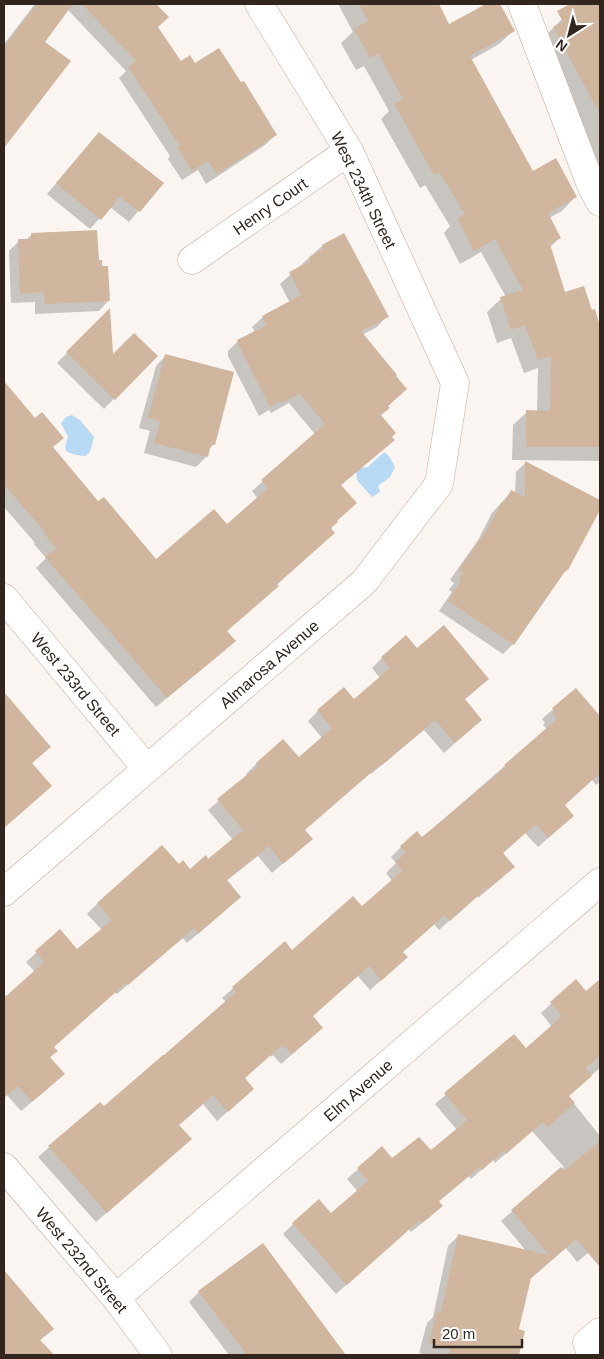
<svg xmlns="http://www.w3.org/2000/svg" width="604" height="1359" font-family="Arial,sans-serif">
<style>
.water{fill:#b7d9f3}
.shadow{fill:#0003}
.building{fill:#d0b69e}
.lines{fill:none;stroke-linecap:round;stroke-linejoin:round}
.minor-casing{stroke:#c4a793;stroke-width:29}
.minor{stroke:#fff;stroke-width:28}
.labels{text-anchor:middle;stroke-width:4.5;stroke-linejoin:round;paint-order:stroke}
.street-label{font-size:16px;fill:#31251e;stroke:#fff}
</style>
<rect width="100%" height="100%" fill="#fbf5f1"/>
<g class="water">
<path d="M72,415L80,420L94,437L90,452L85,456L76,455L67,452L65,447L68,437L61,423L66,417Z"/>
<path d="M384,452L389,456L395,467L390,477L378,486L380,492L372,497L357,480L356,471L359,468L368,467Z"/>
</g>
<g class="shadow">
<path d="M35,4H154L167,17L157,28L180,63L195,65L275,135L265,145L206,184L198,170L182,180L168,159L170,156L119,78L126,71L67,9L44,42L69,62L4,146V44Z"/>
<path d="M338,4H437L449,25L489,4H498L513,31L499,44L471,60L532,173L575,197L562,211L549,218L560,238L549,248L564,294L591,311L594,310L600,330V461L512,460L513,425L527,412H537L538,368L524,373L511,338L497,343L487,312L501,299L506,297L481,252L460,264L444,233L450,226L425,185L420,188L381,119L389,111L364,66L356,70L341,43L353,32Z"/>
<path d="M590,4H600V200L540,41L562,19Z"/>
<path d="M99,133L162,183L129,222L110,207L90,229L47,194Z"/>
<path d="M32,234L109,300L99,311L35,314V302L11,303L9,251L19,241L26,240Z"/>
<path d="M322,246L387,316L377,327L362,335L406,389L387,407L388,408L380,416L393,440L340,486L336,521L330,529L334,533L226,631L234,641L224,651L156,707L36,568L46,558L34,544L35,543L4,507V382L35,420L52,448L98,503L156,561L227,526L258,499L252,491L315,434L289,403L271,413L269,410L259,416L228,356V351L238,341L255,332L252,327L263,317L290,303L280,284Z"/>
<path d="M109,311L111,356H156L104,409L57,363Z"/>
<path d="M166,355L214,444L208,450L206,457L196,467L144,453L150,431L139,428L156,366Z"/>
<path d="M526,462L600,502V507L567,570L559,578L513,644L503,654L439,611L452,592L449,590L454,583L450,580L478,540L492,513L511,492L515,494L516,472Z"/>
<path d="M417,650L477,689L464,700L480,720L444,753L424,730L371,774L370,773L304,830L311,839L272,873L258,856L226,881L229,907L187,943L183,938L117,994L115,992L53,1047L56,1051L49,1058L53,1084L21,1111L7,1095L4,1098V994L7,997L35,972L26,962L60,931L77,950L102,930L87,914L98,903L179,866L190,870L208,860L233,840L208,810L248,776L246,774L256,764L283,741L299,759L322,738L308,721L318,711L354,701L380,678L372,668L382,658Z"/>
<path d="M576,689L599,717L600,716V782L596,785L592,780L563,805L562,826L538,847L525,833L502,854L503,877L478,898L477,896L439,930L434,924L402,952L396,967L370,990L358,976L311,1017V1038L281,1064L273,1055L271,1057L270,1055L243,1079L253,1089L217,1121L203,1104L178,1126L156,1169L96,1222L38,1157L100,1103L104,1108L227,1003L222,998L285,943L292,951L362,908L392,881L386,873L396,863L391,857L401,847L422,838L547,729L543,725L545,723L542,719Z"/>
<path d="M4,694L49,747L31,764L51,786L4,828Z"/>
<path d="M576,981L586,993L600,981V1068L568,1096L600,1136V1243L577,1262L566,1248L529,1280L518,1330L523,1332L518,1355H426L419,1353L427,1323L433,1317L448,1246L458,1236L527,1252L501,1221L564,1167L532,1131L495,1163L493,1160L471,1179L469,1176L438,1202L431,1216L411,1232L409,1229L336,1294L283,1234L293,1224L331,1215L358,1192L347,1179L382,1148L392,1159L431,1152L457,1130L435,1104L514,1036L526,1049L552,1027L541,1013Z"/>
<path d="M262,1244L344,1355H229L189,1302L199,1292Z"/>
<path d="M4,1273L52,1328L40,1340L54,1355H4Z"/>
</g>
<g class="building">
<path d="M37,4H73L45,42L71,61L4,148V47Z"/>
<path d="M82,4H156L169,17L158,27L181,61L190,55L195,63L219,48L241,82L244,81L277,135L217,174L208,161L192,171L177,147L180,146L128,67L136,61Z"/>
<path d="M359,4H439L449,24L486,4H500L515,31L470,56L533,171L556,158L577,197L548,213L561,238L550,244L565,292L584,286L592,310L595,309L600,326V447H526V410L550,411L551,356L538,360L525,325L511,330L500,297L523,290L495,239L474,251L457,218L465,214L439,172L434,175L394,104L403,99L378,53L370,58L354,29L368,21Z"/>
<path d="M570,4H600V114L553,27L563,22L557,11Z"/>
<path d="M99,132L164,183L140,212L120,197L101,220L56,183Z"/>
<path d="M97,230L99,260H102V266H108L110,301L45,304L44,292L20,294L18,239H31V233Z"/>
<path d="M344,233L389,317L361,331L397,375L396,376L407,389L388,406L390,408L381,415L396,433L392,437L395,440L341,485L357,503L337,521L338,522L331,528L335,533L277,584L279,586L227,631L236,641L167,698L45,557L56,548L43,533L45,532L4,485V381L35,418L42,412L64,438L53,447L98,501L104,497L156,559L214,509L227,524L268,488L261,480L325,424L300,394L281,403L280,401L270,407L238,344H239L237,340L267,325L262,316L301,295L289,272L311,261L309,257L323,249L322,245Z"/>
<path d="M110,308L113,354L134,333L158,356L115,400L66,352Z"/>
<path d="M165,354L234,372L215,445L211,444L208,457L154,443L160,421L148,418Z"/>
<path d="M525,461L600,500V510L568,570H566L514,645L448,601L461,581L458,580L463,573L459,570L488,528L502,502L504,503L511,490L525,497Z"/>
<path d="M444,625L489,679L465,699L482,720L455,743L435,720L382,765L381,764L305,830L313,839L283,864L269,846L227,880L241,897L198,934L194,928L128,985L126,983L54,1047L58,1051L50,1057L65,1074L32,1102L18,1086L4,1098V998L44,962L35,951L60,929L77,949L112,920L97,903L162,845L179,864L183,860L190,869L206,855L208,859L243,830L217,799L258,766L256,763L283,739L299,757L332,728L317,710L344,687L354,699L390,668L381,657L406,635L417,648Z"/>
<path d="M576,688L600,716V773L565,805L574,816L548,838L536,824L503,853L515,867L489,888L488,887L450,921L445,915L403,952L408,957L381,981L369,966L313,1016L323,1028L292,1054L284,1046L282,1048L281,1046L245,1078L254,1089L228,1112L213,1095L179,1125L192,1139L107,1213L48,1146L100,1102L104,1106L163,1055H164L236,992L232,987L285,941L292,950L353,896L362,906L402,871L395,862L406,853L400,846L417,831L422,837L506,767L504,765L557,719L552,714L555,712L552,708Z"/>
<path d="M4,692L51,747L32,763L52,786L4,828Z"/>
<path d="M576,979L586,991L600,979V1056L585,1068L592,1076L569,1096L575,1103L548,1127L543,1122L506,1154L504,1151L482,1170L480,1167L439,1201L443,1206L422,1223L420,1220L347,1285L292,1223L319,1199L331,1213L368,1181L357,1168L382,1146L392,1158L419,1137L431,1150L467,1120L444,1093L514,1034L526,1048L562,1016L550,1002Z"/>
<path d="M600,1141V1267L576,1239L531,1278L519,1329L525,1331L519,1355H449L451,1349L429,1343L437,1311L441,1312L458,1234L549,1255L511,1210L561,1167L564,1171Z"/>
<path d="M263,1243L346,1355H247L198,1291Z"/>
<path d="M4,1270L54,1329L40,1340L54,1355H4Z"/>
</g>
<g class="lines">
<g class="minor-casing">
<g id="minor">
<path d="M522,4L591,185L600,202"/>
<path d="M192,260L349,151"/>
<path d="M4,598L147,769"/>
<path d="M4,892L364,582L439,484L455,383L349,151L259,4"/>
<path d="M4,1167L116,1298L158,1355"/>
<path d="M116,1298L600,882"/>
<path d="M592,1355L587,1343L600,1332"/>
</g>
</g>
<use href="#minor" class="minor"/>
</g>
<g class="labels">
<g class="street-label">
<text transform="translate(364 190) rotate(64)" y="6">West 234th Street</text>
<text transform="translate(270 206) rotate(-35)" y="6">Henry Court</text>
<text transform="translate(269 664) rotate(-41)" y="6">Almarosa Avenue</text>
<text transform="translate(76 684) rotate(50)" y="6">West 233rd Street</text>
<text transform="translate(358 1090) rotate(-41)" y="6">Elm Avenue</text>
<text transform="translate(82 1260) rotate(50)" y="6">West 232nd Street</text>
</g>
</g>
<rect width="604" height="1359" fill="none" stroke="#31251e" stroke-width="10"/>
<g transform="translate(569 35) rotate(216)" stroke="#ffffff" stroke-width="4" paint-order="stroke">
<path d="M0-4L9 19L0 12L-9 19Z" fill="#31251e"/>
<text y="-8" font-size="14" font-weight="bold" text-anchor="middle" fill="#31251e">N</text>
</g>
<path d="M434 1339v8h88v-8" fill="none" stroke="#31251e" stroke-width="2.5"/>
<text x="442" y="1339" font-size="15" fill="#31251e" stroke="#ffffff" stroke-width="4" paint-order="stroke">20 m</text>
</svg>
